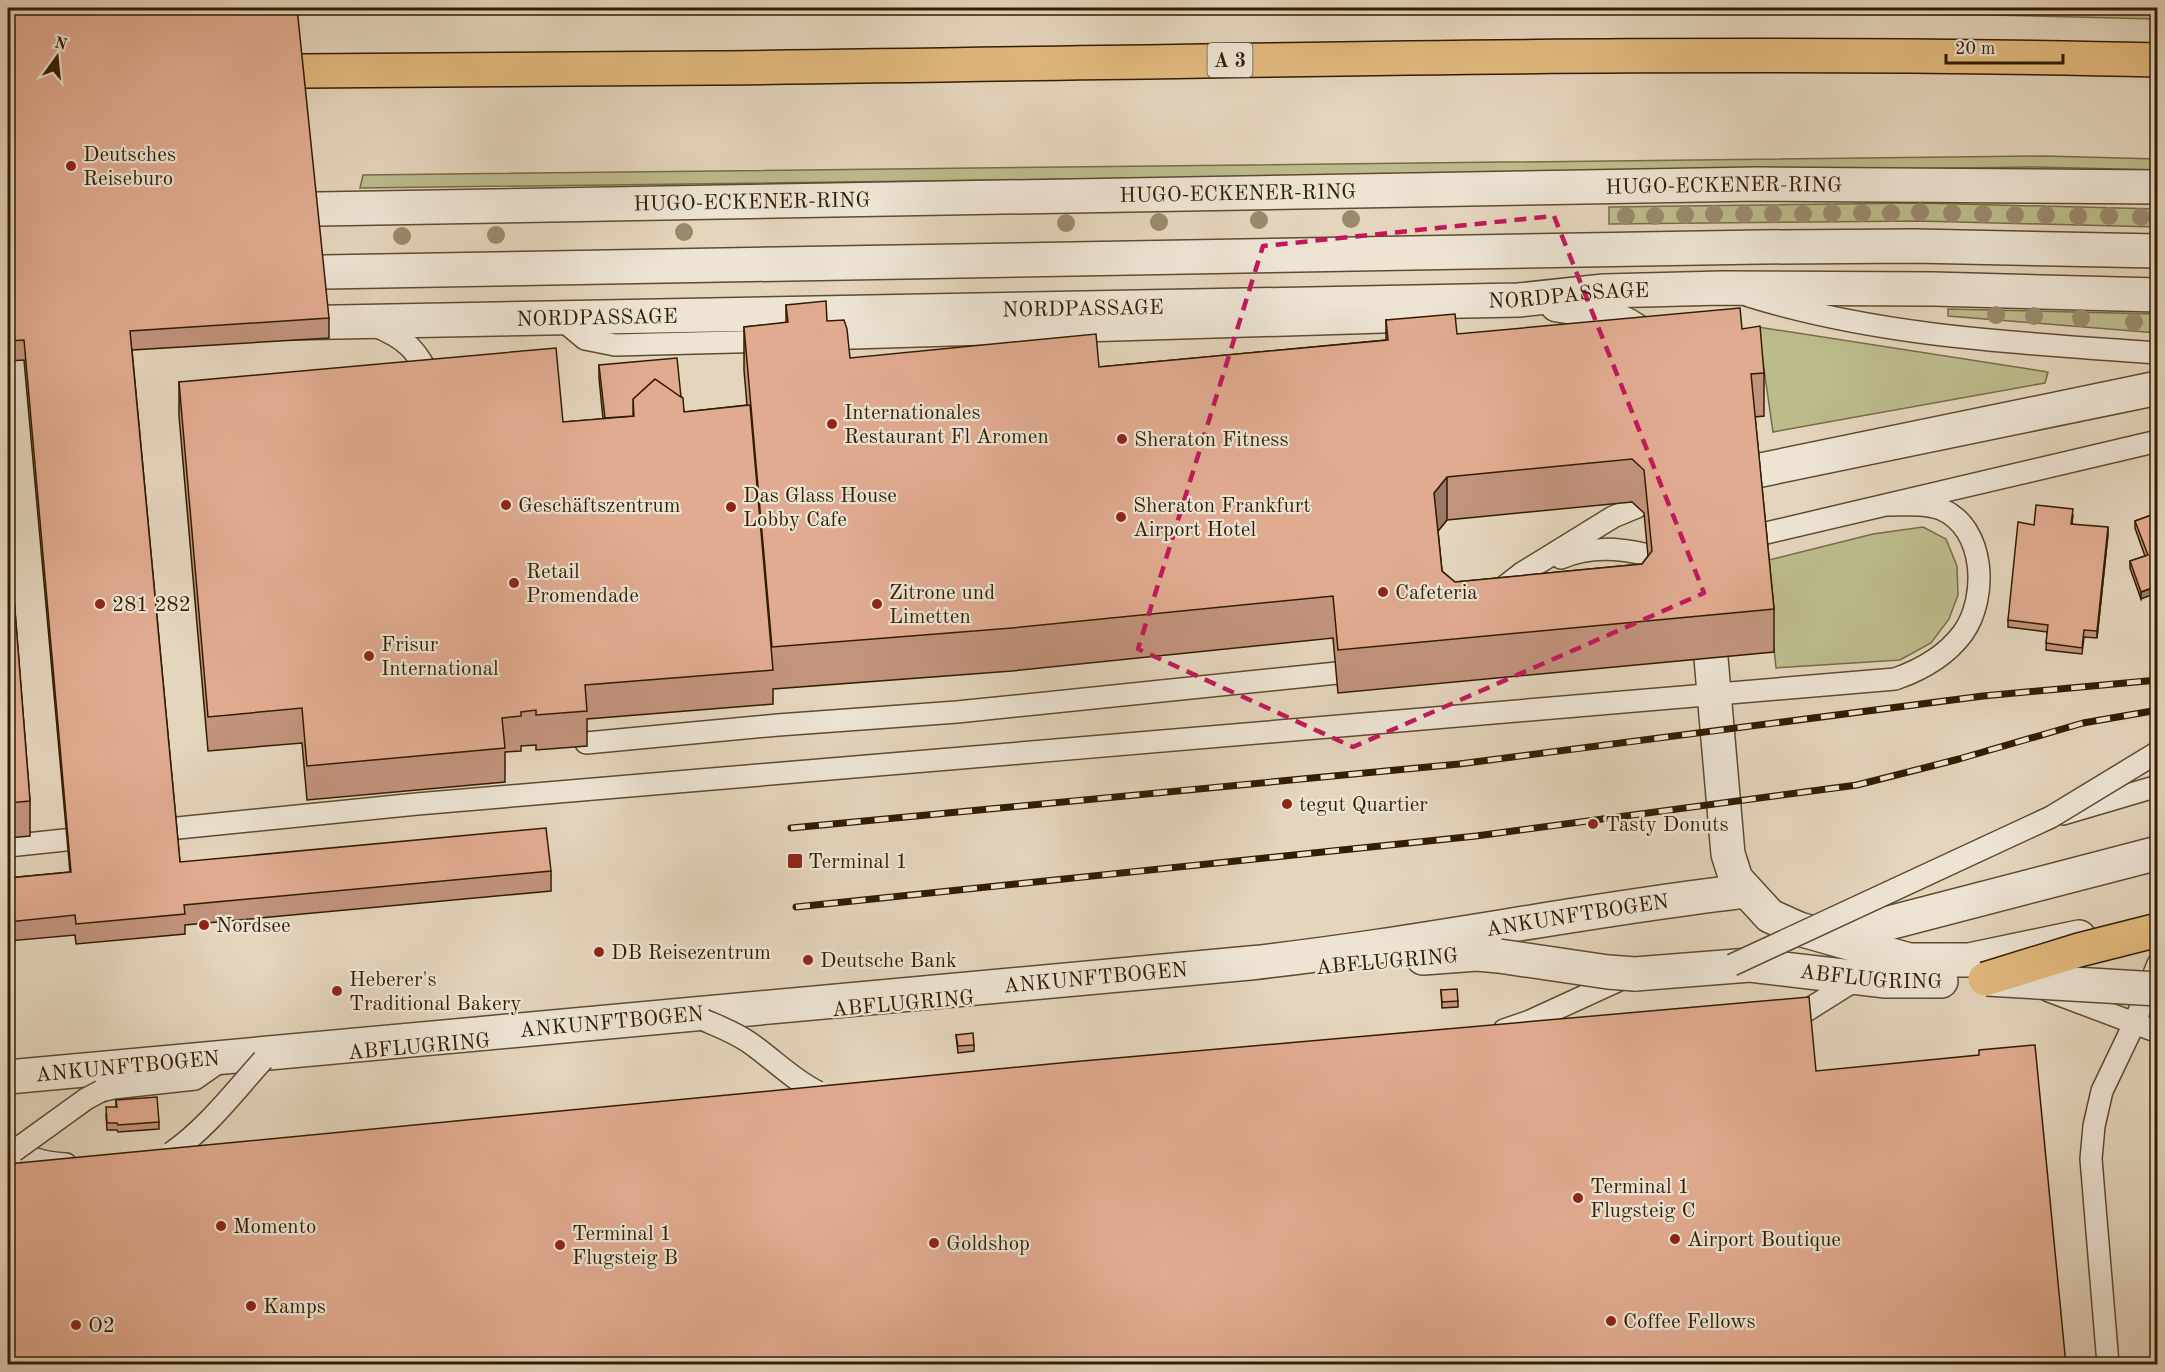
<svg xmlns="http://www.w3.org/2000/svg" width="2165" height="1372" font-family="'Old Standard TT',serif">
<style>
.green{fill:#bcbb8c;stroke:#776c46;stroke-width:1.5}
.lines{fill:none;stroke-linecap:round;stroke-linejoin:round}
.service-casing{stroke:#5e4b2f;stroke-width:24}
.minor-casing{stroke:#5e4b2f;stroke-width:36}
.tertiary-casing{stroke:#5e4b2f;stroke-width:36}
.motorway-casing{stroke:#321d00;stroke-width:36}
.service{stroke:#ede4d4;stroke-width:21}
.minor{stroke:#ede4d4;stroke-width:33}
.tertiary{stroke:#ede4d4;stroke-width:33}
.motorway{stroke:#e2ba7e;stroke-width:33}
.rail-casing{stroke:#321d00;stroke-width:7}
.rail{stroke:#ede4d4;stroke-width:4.5;stroke-dasharray:14;stroke-linecap:butt}
.service-bridge-casing{stroke:#5e4b2f;stroke-width:24;stroke-linecap:butt}
.minor-bridge-casing{stroke:#5e4b2f;stroke-width:36;stroke-linecap:butt}
.trunk-bridge-casing{stroke:#321d00;stroke-width:36;stroke-linecap:butt}
.service-bridge{stroke:#ede4d4;stroke-width:21}
.minor-bridge{stroke:#ede4d4;stroke-width:33}
.trunk-bridge{stroke:#e2ba7e;stroke-width:33}
.tree{fill:#998a6c}
.wall{fill:#c2937d;stroke:#321d00;stroke-width:1.5;fill-rule:evenodd}
.shaded-wall{fill:#9e7866;stroke:#321d00;stroke-width:1.5}
.building{fill:#e1ab91;stroke:#321d00;stroke-width:1.5;fill-rule:evenodd}
.marked{fill:none;stroke:#c2185b;stroke-width:4.5;stroke-dasharray:12 8;stroke-linejoin:round}
.poi-dot{fill:#8f2418;stroke:#ede4d4;stroke-width:2}
.labels{text-anchor:middle;stroke-width:4.5;stroke-linejoin:round;paint-order:stroke}
.shield{fill:#ede4d4;stroke:#6a5940;stroke-width:1.5}
.shield-label{font-size:20px;font-weight:bold;fill:#321d00}
.poi-label{font-size:21px;fill:#321d00;stroke:#ede4d4;text-anchor:start}
.street-label{font-size:21px;fill:#321d00;stroke:#ede4d4}
</style>
<rect width="100%" height="100%" fill="#e4d5bd"/>
<filter id="stains"><feTurbulence type="fractalNoise" baseFrequency=".00333" numOctaves="4"/><feColorMatrix values="0 0 0 0 .2 0 0 0 0 .09 0 0 0 0 .02 0 0 0 .5 -.17"/></filter>
<radialGradient id="worn" r=".72"><stop offset=".6" stop-color="#630" stop-opacity="0"/><stop offset="1" stop-color="#630" stop-opacity=".3"/></radialGradient>
<g class="green">
<path d="M1574,8H2157L2158,19L1990,15L1590,13Z"/>
<path d="M2044,156L2158,159L2157,170L2035,167L360,188L363,175Z"/>
<path d="M1920,203L2157,209V227L1920,221L1609,224V207Z"/>
<path d="M1948,309L2157,314V333L1948,316Z"/>
<path d="M1758,327L2048,372L2045,383L1773,432Z"/>
<path d="M1923,527L1946,539L1957,566L1958,595L1949,619L1931,643L1900,660L1776,668L1765,561L1873,534Z"/>
</g>
<g class="lines">
<g class="service-casing">
<g id="service">
<path d="M1749,296C1882,337 2020,343 2158,353"/>
<path d="M561,319L585,339L615,345L773,341"/>
<path d="M373,325C409,340 415,349 433,382"/>
<path d="M819,339L1415,321"/>
<path d="M1762,534L2158,441"/>
<path d="M1561,558C1590,546 1618,548 1648,555"/>
<path d="M1495,594L1522,573L1613,517L1637,507"/>
<path d="M586,743L778,725L957,712L1337,673"/>
<path d="M2063,814L2158,786"/>
<path d="M148,831L417,804L1895,679C1921,670 1946,656 1963,633C1988,598 1986,528 1941,509C1925,503 1906,505 1890,505"/>
<path d="M8,846L93,837"/>
<path d="M2049,991L2158,1032"/>
<path d="M1786,1020L1806,1011L1860,977"/>
<path d="M1504,1030L1530,1021L1626,977"/>
<path d="M101,1091L113,1088L195,1079L215,1065"/>
<path d="M8,1145C24,1158 45,1163 66,1164"/>
<path d="M2108,1364L2091,1159L2094,1126L2102,1091L2134,1024L2158,964"/>
</g>
</g>
<g class="minor-casing">
<g id="minor">
<path d="M1557,305C1588,309 1629,318 1651,344"/>
<path id="s1" d="M285,323L1519,300L1604,291L1722,288L1933,289L2158,295"/>
<path d="M1756,471L2158,388"/>
<path d="M1711,658L1728,854L1736,879L1770,916L1799,929L1909,960H1969L2079,937"/>
<path d="M1831,938L2158,853"/>
<path d="M1423,958L1477,954L1499,956"/>
<path id="s2" d="M1635,974L1750,965L1886,981H1941"/>
<path id="s3" d="M8,1077L1250,963C1416,945 1580,910 1745,891"/>
</g>
</g>
<g class="tertiary-casing">
<g id="tertiary">
<path id="s4" d="M318,209L1758,184L2158,187"/>
<path d="M324,272L1760,247L1915,246L2158,251"/>
</g>
</g>
<g class="motorway-casing">
<path id="motorway" d="M302,71C439,70 575,69 712,68C1194,63 1676,48 2158,60"/>
</g>
<use href="#service" class="service"/>
<use href="#minor" class="minor"/>
<use href="#tertiary" class="tertiary"/>
<use href="#motorway" class="motorway"/>
<g class="rail-casing">
<g id="rail">
<path d="M791,828L1459,764L1983,696L2158,680"/>
<path d="M796,907L1476,836L1857,785L1959,759L2083,723L2158,710"/>
</g>
</g>
<use href="#rail" class="rail"/>
<g class="service-bridge-casing">
<g id="service-bridge">
<path d="M1732,965L2051,817L2158,752"/>
<path d="M704,1020C720,1027 736,1033 750,1043C773,1059 793,1080 818,1092"/>
<path d="M14,1151L86,1099L101,1091"/>
<path d="M171,1153C207,1128 234,1092 263,1060"/>
</g>
</g>
<g class="minor-bridge-casing">
<g id="minor-bridge">
<path d="M1499,956L1608,972L1635,974"/>
<path d="M1987,979L2158,989"/>
</g>
</g>
<g class="trunk-bridge-casing">
<path id="trunk-bridge" d="M1985,979L2079,950L2158,930"/>
</g>
<use href="#service-bridge" class="service-bridge"/>
<use href="#minor-bridge" class="minor-bridge"/>
<use href="#trunk-bridge" class="trunk-bridge"/>
</g>
<g class="tree">
<circle cx="1920" cy="212" r="9"/>
<circle cx="1832" cy="213" r="9"/>
<circle cx="1862" cy="213" r="9"/>
<circle cx="1891" cy="213" r="9"/>
<circle cx="1952" cy="213" r="9"/>
<circle cx="1714" cy="214" r="9"/>
<circle cx="1744" cy="214" r="9"/>
<circle cx="1773" cy="214" r="9"/>
<circle cx="1803" cy="214" r="9"/>
<circle cx="1983" cy="214" r="9"/>
<circle cx="1685" cy="215" r="9"/>
<circle cx="2015" cy="215" r="9"/>
<circle cx="2046" cy="215" r="9"/>
<circle cx="1626" cy="216" r="9"/>
<circle cx="1655" cy="216" r="9"/>
<circle cx="2078" cy="216" r="9"/>
<circle cx="2109" cy="216" r="9"/>
<circle cx="2141" cy="217" r="9"/>
<circle cx="1351" cy="219" r="9"/>
<circle cx="1259" cy="220" r="9"/>
<circle cx="1159" cy="222" r="9"/>
<circle cx="1066" cy="223" r="9"/>
<circle cx="684" cy="232" r="9"/>
<circle cx="496" cy="235" r="9"/>
<circle cx="402" cy="236" r="9"/>
<circle cx="1996" cy="315" r="9"/>
<circle cx="2034" cy="316" r="9"/>
<circle cx="2081" cy="318" r="9"/>
<circle cx="2134" cy="322" r="9"/>
</g>
<g class="wall">
<path d="M8,8L329,318V338L132,350L180,862L551,871V891L185,925V934L76,944L75,935L8,941V878L70,872L24,360L8,361Z"/>
<path d="M786,305L827,321L850,358L1099,367L1386,340V320L1457,334L1742,329L1764,373V416L1755,417L1774,609V652L1338,693L1333,638L1012,671L773,689V704L587,719V746L536,750V745L521,746V751L505,752V782L307,800L302,743L208,751L179,416V382L563,422L603,419L599,378V365L681,397L684,412L747,405L744,370V327L786,323ZM1632,502L1644,513L1648,556L1642,564L1455,582L1442,571L1438,531L1447,520Z"/>
<path d="M2157,513L2141,599L2130,568V561L2145,556L2135,528V521Z"/>
<path d="M2073,515L2072,524L2108,534L2097,638L2084,637L2082,654L2046,650L2047,632L2008,627V620L2034,525Z"/>
<path d="M8,522L30,801V836L8,838Z"/>
<path d="M1441,990L1458,1001V1007L1442,1008Z"/>
<path d="M956,1035L974,1045V1051L958,1053Z"/>
<path d="M116,1100L159,1122V1129L118,1132L117,1130H107L106,1114L116,1107Z"/>
</g>
<g class="shaded-wall">
<path d="M1447,477V520L1434,536V493Z"/>
<path d="M2108,527V534L2097,638V631Z"/>
<path d="M2157,586V593L2141,599V592Z"/>
</g>
<g class="building">
<path d="M8,8H297L329,318L130,331L180,862L546,828L551,871L184,905L185,914L76,924L75,915L8,922V878L71,872L24,340L8,341Z"/>
<path d="M826,301L827,321L844,320L847,329L850,358L1096,334L1099,367L1388,340L1386,320L1455,314L1457,334L1740,308L1742,329L1760,326L1764,373L1751,374L1774,609L1338,650L1333,596L1012,628L772,647L744,327L788,322L786,305ZM1632,459L1644,470L1652,551L1642,564L1455,582L1442,571L1434,493L1447,477Z"/>
<path d="M556,348L563,422L634,416L633,399L655,379L683,398L684,412L750,405L773,670L585,685L587,711L536,715V710L521,712V716L502,718L505,748L307,766L302,708L208,717L179,382Z"/>
<path d="M677,358L681,397L655,379L633,399V416L605,418L599,365Z"/>
<path d="M2036,505L2073,509L2071,524L2108,527L2097,631L2084,630L2082,648L2046,643L2048,625L2008,620L2018,522L2034,525Z"/>
<path d="M2157,513V586L2141,592L2130,561L2148,555L2135,521Z"/>
<path d="M8,522L30,801L8,803Z"/>
<path d="M1457,989L1458,1001L1442,1002L1441,990Z"/>
<path d="M1809,997L1816,1071L1979,1055V1050L2035,1045L2066,1365H8V1164L1071,1062Z"/>
<path d="M973,1033L974,1045L958,1046L956,1035Z"/>
<path d="M157,1097L159,1122L118,1125L117,1123H107L106,1107H117L116,1100Z"/>
</g>
<path class="marked" d="M1554,216L1704,593L1353,747L1138,649L1263,246Z"/>
<g class="poi-dot">
<circle cx="71" cy="166" r="6"/>
<circle cx="832" cy="424" r="6"/>
<circle cx="1122" cy="439" r="6"/>
<circle cx="506" cy="505" r="6"/>
<circle cx="731" cy="507" r="6"/>
<circle cx="1121" cy="517" r="6"/>
<circle cx="514" cy="583" r="6"/>
<circle cx="1383" cy="592" r="6"/>
<circle cx="100" cy="604" r="6"/>
<circle cx="877" cy="604" r="6"/>
<circle cx="369" cy="656" r="6"/>
<circle cx="1287" cy="804" r="6"/>
<circle cx="1593" cy="824" r="6"/>
<rect x="787" y="853" width="16" height="16" rx="3"/>
<circle cx="204" cy="925" r="6"/>
<circle cx="599" cy="952" r="6"/>
<circle cx="808" cy="960" r="6"/>
<circle cx="337" cy="991" r="6"/>
<circle cx="1578" cy="1198" r="6"/>
<circle cx="221" cy="1226" r="6"/>
<circle cx="1675" cy="1239" r="6"/>
<circle cx="934" cy="1243" r="6"/>
<circle cx="560" cy="1245" r="6"/>
<circle cx="251" cy="1306" r="6"/>
<circle cx="1611" cy="1321" r="6"/>
<circle cx="76" cy="1325" r="6"/>
</g>
<g class="labels">
<rect class="shield" x="1207.5" y="43" width="45" height="34" rx="4.5"/>
<g class="shield-label">
<text x="1230" y="67">A 3</text>
</g>
<g class="poi-label">
<text x="83" y="161">Deutsches<tspan x="83" dy="24">Reiseburo</tspan></text>
<text x="844" y="419">Internationales<tspan x="844" dy="24">Restaurant Fl Aromen</tspan></text>
<text x="1134" y="446">Sheraton Fitness</text>
<text x="743" y="502">Das Glass House<tspan x="743" dy="24">Lobby Cafe</tspan></text>
<text x="518" y="512">Geschäftszentrum</text>
<text x="1133" y="512">Sheraton Frankfurt<tspan x="1133" dy="24">Airport Hotel</tspan></text>
<text x="526" y="578">Retail<tspan x="526" dy="24">Promendade</tspan></text>
<text x="889" y="599">Zitrone und<tspan x="889" dy="24">Limetten</tspan></text>
<text x="1395" y="599">Cafeteria</text>
<text x="112" y="611">281 282</text>
<text x="381" y="651">Frisur<tspan x="381" dy="24">International</tspan></text>
<text x="1299" y="811">tegut Quartier</text>
<text x="1605" y="831">Tasty Donuts</text>
<text x="808" y="868">Terminal 1</text>
<text x="216" y="932">Nordsee</text>
<text x="611" y="959">DB Reisezentrum</text>
<text x="820" y="967">Deutsche Bank</text>
<text x="349" y="986">Heberer's<tspan x="349" dy="24">Traditional Bakery</tspan></text>
<text x="1590" y="1193">Terminal 1<tspan x="1590" dy="24">Flugsteig C</tspan></text>
<text x="233" y="1233">Momento</text>
<text x="572" y="1240">Terminal 1<tspan x="572" dy="24">Flugsteig B</tspan></text>
<text x="1687" y="1246">Airport Boutique</text>
<text x="946" y="1250">Goldshop</text>
<text x="263" y="1313">Kamps</text>
<text x="1623" y="1328">Coffee Fellows</text>
<text x="88" y="1332">O2</text>
</g>
<g class="street-label">
<text dy="7" stroke="none"><textPath href="#s4" startOffset="1406">HUGO-ECKENER-RING</textPath></text>
<text dy="7" stroke="none"><textPath href="#s4" startOffset="920">HUGO-ECKENER-RING</textPath></text>
<text dy="7" stroke="none"><textPath href="#s4" startOffset="434">HUGO-ECKENER-RING</textPath></text>
<text dy="7" stroke="none"><textPath href="#s1" startOffset="1284">NORDPASSAGE</textPath></text>
<text dy="7" stroke="none"><textPath href="#s1" startOffset="798">NORDPASSAGE</textPath></text>
<text dy="7" stroke="none"><textPath href="#s1" startOffset="312">NORDPASSAGE</textPath></text>
<text dy="7" stroke="none"><textPath href="#s3" startOffset="1578">ANKUNFTBOGEN</textPath></text>
<text transform="translate(1387 961) rotate(-5)" y="7">ABFLUGRING</text>
<text dy="7" stroke="none"><textPath href="#s2" startOffset="237">ABFLUGRING</textPath></text>
<text dy="7" stroke="none"><textPath href="#s3" startOffset="1092">ANKUNFTBOGEN</textPath></text>
<text transform="translate(903 1003) rotate(-5)" y="7">ABFLUGRING</text>
<text dy="7" stroke="none"><textPath href="#s3" startOffset="606">ANKUNFTBOGEN</textPath></text>
<text transform="translate(419 1046) rotate(-5)" y="7">ABFLUGRING</text>
<text dy="7" stroke="none"><textPath href="#s3" startOffset="120">ANKUNFTBOGEN</textPath></text>
</g>
</g>
<rect width="2165" height="1372" fill="none" stroke="#e4d5bd" stroke-width="30"/>
<rect x="9" y="9" width="2147" height="1354" fill="none" stroke="#321d00" stroke-width="3"/>
<rect x="15" y="15" width="2135" height="1342" fill="none" stroke="#321d00" stroke-width="1.5"/>
<g transform="translate(57 57) rotate(15)" stroke="#ede4d4" stroke-width="4.5" paint-order="stroke">
<path d="M0-4.5L10 22L0 15L-10 22Z" fill="#321d00"/>
<text y="-9" font-size="16" font-weight="bold" text-anchor="middle" fill="#321d00">N</text>
</g>
<path d="M1946 54v9h117v-9" fill="none" stroke="#321d00" stroke-width="3"/>
<text x="1955" y="54" font-size="18" fill="#321d00" stroke="#ede4d4" stroke-width="4.5" paint-order="stroke">20 m</text>
<rect width="100%" height="100%" filter="url(#stains)"/>
<rect width="100%" height="100%" fill="url(#worn)"/>
</svg>
